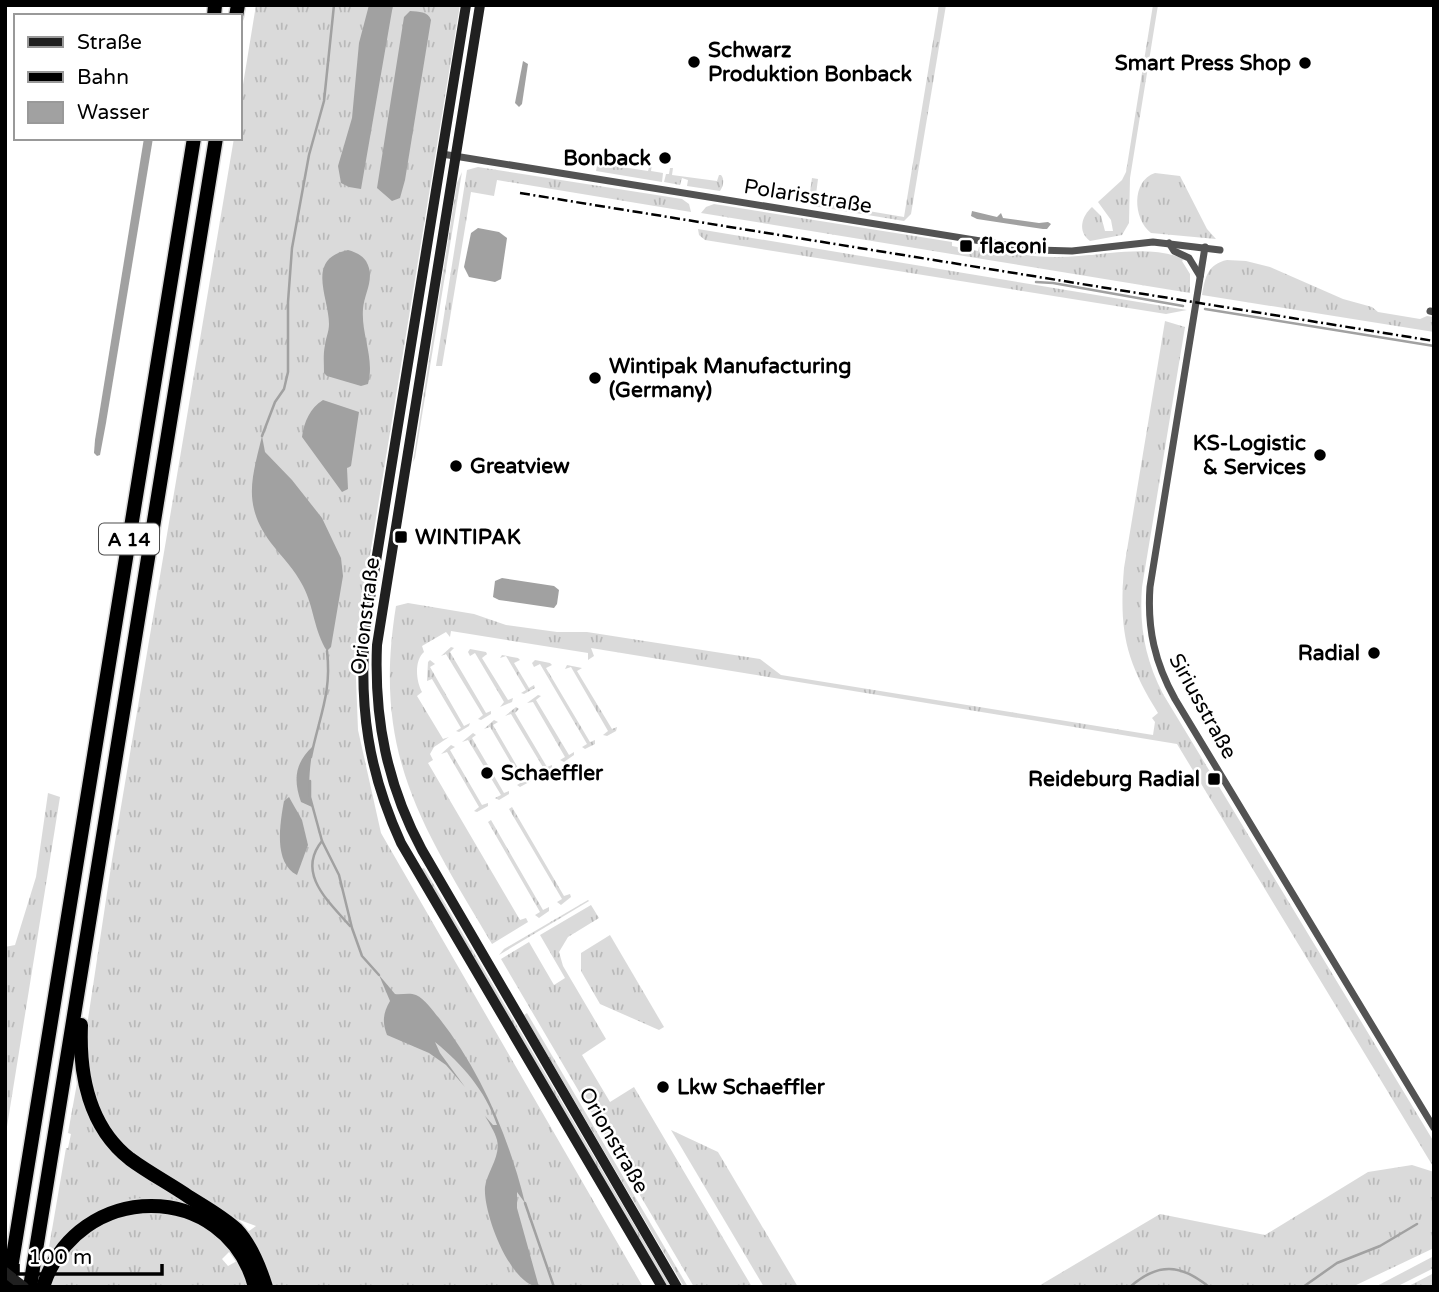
<svg xmlns="http://www.w3.org/2000/svg" width="1439" height="1292" font-family="'Varela Round',sans-serif">
<style>
.grass{fill:url(#grass-tufts)}
.water{fill:#a1a1a1}
.lines{fill:none;stroke-linecap:round;stroke-linejoin:round}
.stream{stroke:#a1a1a1;stroke-width:2.5}
.highway-casing{stroke:#dbdbdb;stroke-width:17}
.street{stroke:#535353;stroke-width:7}
.secondary{stroke:#202020;stroke-width:10}
.highway{stroke:#000;stroke-width:14}
.rail{stroke:#000;stroke-width:2.5;stroke-dasharray:10 3.5 2 3.5;stroke-linecap:butt}
.secondary-bridge{stroke:#202020;stroke-width:10}
.poi-dot{fill:#000;stroke:#fff;stroke-width:2.5}
.labels{text-anchor:middle;stroke-width:5;stroke-linejoin:round;paint-order:stroke}
.shield{fill:#fff;stroke:#4c4c4c;stroke-width:2}
.shield-label{font-size:19px;font-weight:bold;fill:#000}
.poi-label{font-size:21px;font-weight:bold;fill:#000;stroke:#fff;text-anchor:start}
.street-label{font-size:21px;fill:#000;stroke:#fff}
</style>
<defs>
<pattern id="grass-tufts" width="24" height="20" patternUnits="userSpaceOnUse" patternTransform="scale(1.75)"><rect width="24" height="20" fill="#dadada"/><path d="M3 7l-1-3M5 7V3M7 7l1-3M15 17l-1-3M17 17v-4M19 17l1-3" fill="none" stroke="#b9b9b9"/></pattern>
</defs>
<rect width="100%" height="100%" fill="#fff"/>
<g class="grass">
<path d="M256,5H460L358,628L355,653L358,730L381,833L643,1287H271L245,1234L256,1226L226,1215L134,1154L115,1136L91,1093L85,1039L112,860L234,138H240V103Z"/>
<path d="M939,5H946L911,214L904,221L813,206L809,199L812,178L818,179L815,202L904,217Z"/>
<path d="M1153,5H1158L1130,178L1129,223L1122,235L1090,241C1077,231 1082,216 1092,207L1101,216L1105,231H1113L1111,220L1098,202L1122,180L1126,172Z"/>
<path d="M599,156H603L602,164L648,171L650,164H652L651,171L663,173L662,182L596,171Z"/>
<path d="M478,167L682,199L689,204L691,212L497,180L494,196L471,192L442,366H436L467,170Z"/>
<path d="M670,168H673L672,175L717,181L719,175H721C725,179 723,187 720,191L687,186L688,180L682,178L680,185L664,182L666,174H669Z"/>
<path d="M462,172L415,458L413,462L457,183Z"/>
<path d="M1155,173L1180,176L1207,229L1216,239L1151,233C1133,219 1131,181 1155,173Z"/>
<path d="M714,204L952,242V246L978,251L979,247C1004,251 1029,257 1054,257C1096,258 1145,242 1184,259L1182,261L1190,274V293L701,213L706,207Z"/>
<path d="M698,229L1187,310L1166,314L705,240L699,235Z"/>
<path d="M1227,260L1246,261L1270,267L1343,299L1372,307L1378,312L1420,319L1427,316L1434,317V332L1202,295C1205,277 1208,264 1227,260Z"/>
<path d="M1165,321L1185,327L1142,587C1139,626 1145,659 1163,694L1434,1142V1168L1177,744L591,648L594,656L588,660V653L451,631L450,637L446,632L422,646L424,652C414,661 416,681 422,692L417,696L443,739L449,737L434,747L430,754L433,760L428,763L520,920L526,918L528,922L492,944C421,824 372,753 396,606L408,603L474,614L506,625L557,632H587L760,659L781,675L1153,735L1155,722L1152,718L1158,713C1125,660 1119,630 1124,568Z"/>
<path d="M451,647L454,648L450,652L486,713L491,711V714L481,720L478,719L483,715L446,654L441,656Z"/>
<path d="M470,649L486,652L487,654L482,658L508,700L513,698L512,702L500,707L504,702L475,653L470,656L468,652Z"/>
<path d="M502,655L518,658L520,660L514,663L529,688L534,685L535,688L524,694L521,693L526,690L506,656L500,658Z"/>
<path d="M430,660L435,664L430,667L464,726L470,723L469,726L459,732L456,731L461,728L432,679L427,681L428,662Z"/>
<path d="M535,660L550,663L552,665L546,668L590,742L595,740V744L585,749L582,747L587,744L540,664L534,667L532,663Z"/>
<path d="M567,665L582,668L577,671L612,729L617,727L616,731L607,736L603,735L608,731L571,667L565,669Z"/>
<path d="M538,695L541,696L536,700L569,755L574,752V755L564,762L560,760L565,757L533,702L527,703Z"/>
<path d="M516,707L519,709L515,713L547,767L552,765V768L542,774L538,773L544,769L511,714L505,716Z"/>
<path d="M494,720L498,722L493,725L525,780L531,778V781L520,787L517,785L522,782L490,727L484,729Z"/>
<path d="M473,733L476,735L472,738L504,793L509,791V794L499,800L495,798L501,795L468,740L462,742Z"/>
<path d="M451,745L455,747L450,750L482,805L488,803V806L477,812L474,811L479,807L447,752L441,754Z"/>
<path d="M48,793L60,797L5,1139V947L15,945L36,877Z"/>
<path d="M512,807L564,896L570,894L571,897L561,905L557,902L562,899L509,809Z"/>
<path d="M491,820L543,910L549,907V911L539,918L535,915L540,912L488,822Z"/>
<path d="M424,868L671,1287H666L421,869Z"/>
<path d="M588,900L589,901L499,955L504,949Z"/>
<path d="M591,905L599,918L568,937L559,952L563,966L606,1039L582,1055L610,1102L634,1087L752,1287H694L501,959L529,942L554,985L565,978L540,935Z"/>
<path d="M610,935L664,1027L659,1030L600,1004L581,971V953Z"/>
<path d="M527,1013L688,1287H684L524,1015Z"/>
<path d="M79,1072L100,1129L207,1214L108,1208L80,1224L53,1252L48,1253L66,1148H68L71,1134L68,1133Z"/>
<path d="M671,1130L718,1152L798,1287H764Z"/>
<path d="M1412,1165L1434,1172V1248L1352,1287H1037L1160,1214L1265,1235L1368,1172Z"/>
<path d="M142,1209C182,1215 203,1218 230,1251L222,1259L228,1266L237,1261L250,1287H49L52,1270L83,1230Z"/>
<path d="M1434,1256V1268L1396,1287H1375Z"/>
<path d="M1434,1273V1287H1407Z"/>
</g>
<g class="water">
<path d="M369,5H393L361,189L349,187L341,183L338,166L352,118L359,43Z"/>
<path d="M410,11C419,12 428,11 431,20L405,180L400,198L392,201L377,188L404,17Z"/>
<path d="M523,61L528,64L522,104L519,107L515,103Z"/>
<path d="M144,138H153L106,423L100,455L97,456L94,453L95,440Z"/>
<path d="M972,211L997,217L1001,213L1003,218L1039,223L1048,222L1051,224L1047,229H1043L977,219L971,216Z"/>
<path d="M478,228L499,232L507,238L501,279L495,282L469,277L464,267L471,233Z"/>
<path d="M348,250C355,252 362,255 366,261C376,278 364,293 363,309C361,335 375,358 368,384L361,386L327,376L324,373C324,364 323,354 325,345C326,337 329,332 329,324C329,297 305,259 348,250Z"/>
<path d="M323,400L359,412L351,466L347,468L348,489L342,492L302,437C304,422 310,408 323,400Z"/>
<path d="M262,436L265,452L292,480L322,518L341,558L343,576L331,647L327,651C314,631 314,607 303,586C295,570 282,557 271,543C242,504 252,478 262,436Z"/>
<path d="M502,578L554,586L559,590L557,604L554,608L499,600L493,597L495,581Z"/>
<path d="M313,746C310,766 307,787 312,807L301,802C293,779 295,763 313,746Z"/>
<path d="M289,797L302,820L308,845L297,875C273,863 280,823 284,801Z"/>
<path d="M379,975L395,994C402,995 409,992 416,995C425,999 432,1010 439,1018C481,1071 509,1138 525,1203L517,1192V1208L539,1287C510,1285 483,1213 485,1187C487,1172 501,1156 497,1140C495,1132 489,1123 485,1116L493,1125H497C485,1090 463,1065 435,1042L440,1053L465,1087L446,1065L429,1053L387,1035C382,1022 383,1013 390,1001Z"/>
</g>
<g class="lines">
<g class="stream">
<path d="M1036,282L1053,283L1183,306"/>
<path d="M1205,309L1434,346"/>
<path d="M262,436L275,402L284,389L288,372V302L292,248L309,155L324,101L334,5"/>
<path d="M311,757C319,717 332,693 327,651"/>
<path d="M310,781V797L322,841L339,875L352,928L362,956L379,975"/>
<path d="M322,841C296,873 328,901 350,926"/>
<path d="M525,1203L554,1287"/>
<path d="M1130,1287C1158,1262 1181,1264 1209,1287"/>
<path d="M1303,1287L1337,1263L1380,1246L1417,1224"/>
</g>
<g class="highway-casing">
<g id="highway">
<path d="M214,16L215,5"/>
<path d="M236,16L238,5"/>
<path d="M81,1025C79,1074 89,1127 130,1159C149,1173 170,1184 189,1197C205,1207 223,1217 237,1230C251,1245 260,1268 266,1287"/>
<path d="M8,1287L194,138"/>
<path d="M30,1287L216,138"/>
<path d="M43,1287C77,1179 227,1179 255,1287"/>
</g>
</g>
<g class="street">
<path d="M442,154L1037,250L1072,251L1153,242L1220,250"/>
<path d="M1169,243L1174,251L1189,258L1200,276"/>
<path d="M1205,247L1150,587C1147,629 1155,663 1175,699L1434,1128"/>
<path d="M1430,311L1434,312"/>
</g>
<g class="secondary">
<path d="M466,5L365,629C359,707 368,771 401,843L662,1287"/>
<path d="M480,5L377,645C374,719 387,785 422,850L677,1287"/>
</g>
<use href="#highway" class="highway"/>
<path class="rail" d="M520,193L1434,341"/>
<path class="secondary-bridge" d="M5,1272L24,1287"/>
</g>
<g class="poi-dot">
<circle cx="694" cy="62" r="7"/>
<circle cx="1305" cy="63" r="7"/>
<circle cx="665" cy="158" r="7"/>
<rect x="959" y="239" width="14" height="14" rx="3.5"/>
<circle cx="595" cy="378" r="7"/>
<circle cx="1320" cy="455" r="7"/>
<circle cx="456" cy="466" r="7"/>
<rect x="394" y="530" width="14" height="14" rx="3.5"/>
<circle cx="1374" cy="653" r="7"/>
<circle cx="487" cy="773" r="7"/>
<rect x="1207" y="772" width="14" height="14" rx="3.5"/>
<circle cx="663" cy="1087" r="7"/>
</g>
<g class="labels">
<rect class="shield" x="99" y="523.5" width="60" height="31" rx="5"/>
<g class="shield-label">
<text x="129" y="546">A 14</text>
</g>
<g class="poi-label">
<text x="708" y="57">Schwarz<tspan x="708" dy="24">Produktion Bonback</tspan></text>
<text x="1291" y="70" text-anchor="end">Smart Press Shop</text>
<text x="651" y="165" text-anchor="end">Bonback</text>
<text x="980" y="253">flaconi</text>
<text x="609" y="373">Wintipak Manufacturing<tspan x="609" dy="24">(Germany)</tspan></text>
<text x="1306" y="450" text-anchor="end">KS-Logistic<tspan x="1306" dy="24">&amp; Services</tspan></text>
<text x="470" y="473">Greatview</text>
<text x="415" y="544">WINTIPAK</text>
<text x="1360" y="660" text-anchor="end">Radial</text>
<text x="501" y="780">Schaeffler</text>
<text x="1200" y="786" text-anchor="end">Reideburg Radial</text>
<text x="677" y="1094">Lkw Schaeffler</text>
</g>
<g class="street-label">
<text transform="translate(808 196) rotate(9)" y="7">Polarisstraße</text>
<text transform="translate(365 616) rotate(-83)" y="7">Orionstraße</text>
<text transform="translate(1203 706) rotate(61)" y="7">Siriusstraße</text>
<text transform="translate(614 1140) rotate(60)" y="7">Orionstraße</text>
</g>
</g>
<rect width="1439" height="1292" fill="none" stroke="#000000" stroke-width="14"/>
<rect x="14" y="14" width="228" height="126" fill="#ffffff" stroke="#999999" stroke-width="2"/>
<rect x="28" y="37" width="35" height="10" fill="#202020" stroke="#999999" stroke-width="2"/>
<text x="77" y="49" font-size="21" fill="#000000">Straße</text>
<rect x="28" y="72" width="35" height="10" fill="#000000" stroke="#999999" stroke-width="2"/>
<text x="77" y="84" font-size="21" fill="#000000">Bahn</text>
<rect x="28" y="102" width="35" height="21" fill="#a1a1a1" stroke="#999999" stroke-width="2"/>
<text x="77" y="119" font-size="21" fill="#000000">Wasser</text>
<path d="M18 1264v10h144v-10" fill="none" stroke="#000000" stroke-width="3.5"/>
<text x="28" y="1264" font-size="21" fill="#000000" stroke="#ffffff" stroke-width="5" paint-order="stroke">100 m</text>
</svg>
